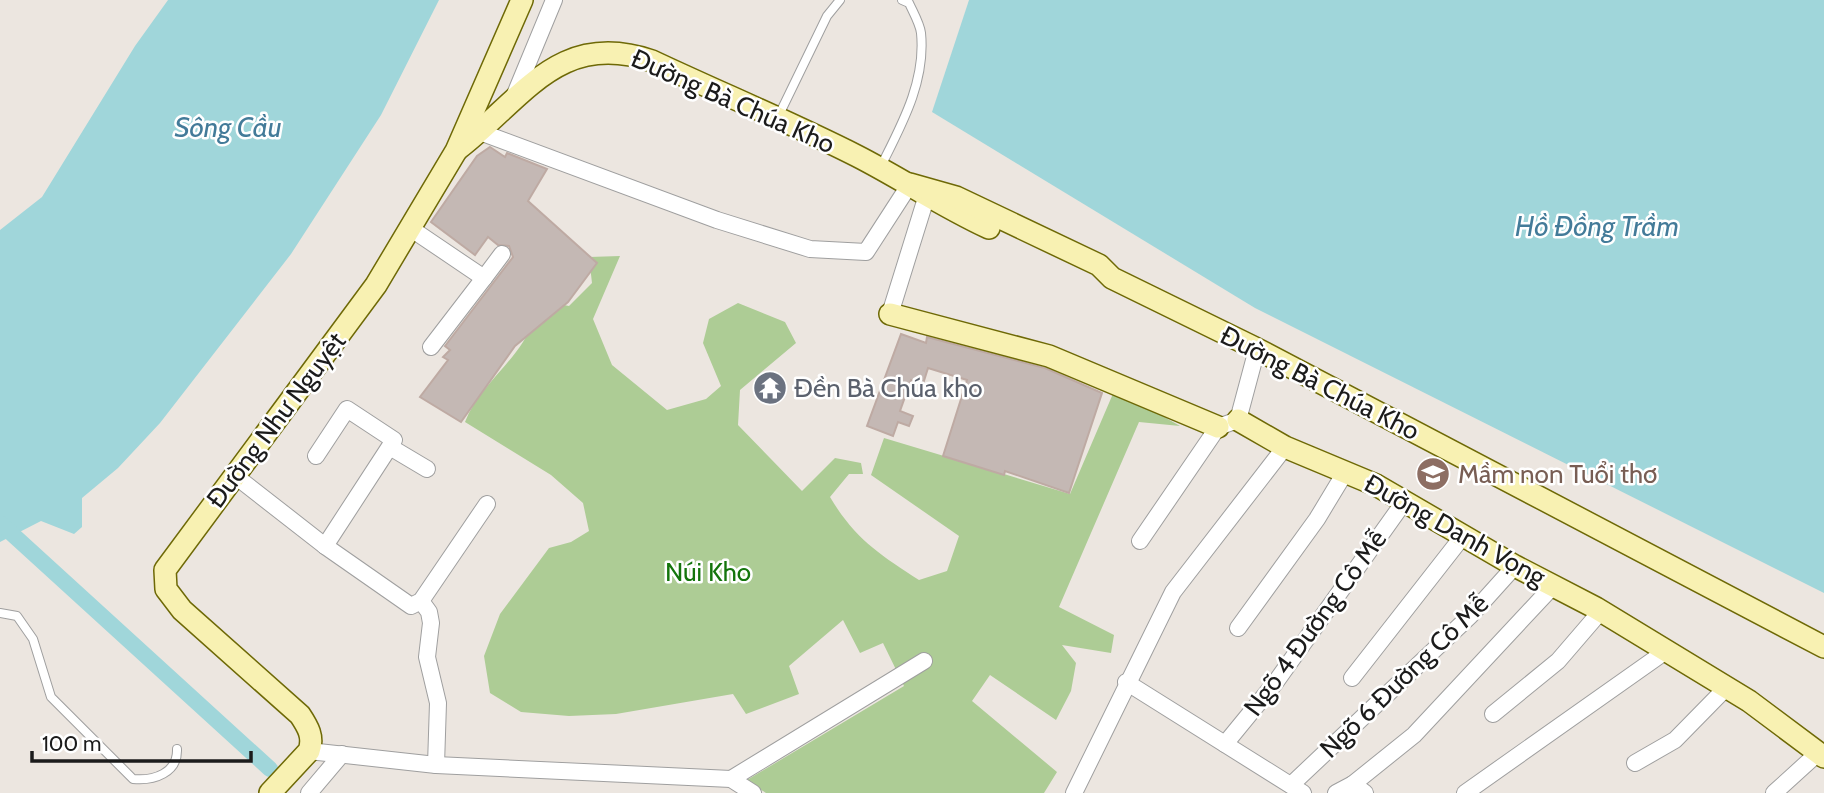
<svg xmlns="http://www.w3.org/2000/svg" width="1824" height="793" font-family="Cabin,sans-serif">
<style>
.forest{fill:#adcc95}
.water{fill:#a0d6da}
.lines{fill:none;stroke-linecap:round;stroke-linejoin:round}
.canal{stroke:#a0d6da;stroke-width:16}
.building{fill:#c4b8b4;stroke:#beaaa3;stroke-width:2}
.lane-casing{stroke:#9f9f9f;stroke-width:10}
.street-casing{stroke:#9f9f9f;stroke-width:18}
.secondary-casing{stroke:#6e6906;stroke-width:24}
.lane{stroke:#fff;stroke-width:8}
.street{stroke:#fff;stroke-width:16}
.secondary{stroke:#f8f1b2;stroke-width:21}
.labels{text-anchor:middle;stroke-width:5;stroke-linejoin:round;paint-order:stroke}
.street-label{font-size:26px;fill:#1b1b1b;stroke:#fff}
.worship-label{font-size:26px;fill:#5b616d;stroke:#fff;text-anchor:start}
.education-label{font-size:26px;fill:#785e54;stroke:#fff;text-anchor:start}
.park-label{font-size:26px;fill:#14750c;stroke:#fff}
.water-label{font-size:28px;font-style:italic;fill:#437b99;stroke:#fff}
</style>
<rect width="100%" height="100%" fill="#ece6e0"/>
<path class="forest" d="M620,256L593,319L612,365L667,410L706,399L721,386L703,343L709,319L738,303L785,322L796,343L740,390L738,425L802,491L835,458L861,463L863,474H849L830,497C855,539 879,554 919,580L947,571L959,536L871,475L884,438L1070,494L1115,389L1180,426L1139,422L1059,607L1114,635L1111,653L1062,645L1076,663L1071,691L1056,720L990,675L972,701L1057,772L1044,793H766L747,780L904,686L883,643L860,653L843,620L789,666L799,694L746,714L733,694L616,714L569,716L521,712L490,693L484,656L500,614L549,548L571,542L589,531L583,503L551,475L465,422C477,391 505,370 523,342C535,324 530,320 549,302L569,306L592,283L589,257Z"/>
<g class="water">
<path d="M168,0H439L381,115L291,254L160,423L118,468L82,498V527L74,534L41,521L0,542V230L42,197L135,46Z"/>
<path d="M969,0H1824V593L1255,308L932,112Z"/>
</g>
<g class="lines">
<path class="canal" d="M0,523L270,769"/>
</g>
<g class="building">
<path d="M490,147L505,157L507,153L547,169L528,201L597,263L568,302L515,346L461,422L420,397L448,360L443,357L450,350L445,346L513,257L509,246L498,245L488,237L475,255L431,222L477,156Z"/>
<path d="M901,334L926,343L927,337L1045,368L1102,393L1069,493L1005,471L1004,475L943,456L967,380L928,368L923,384L911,380L900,411L913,416L909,426L898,422L893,436L867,426Z"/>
</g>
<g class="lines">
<g class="lane-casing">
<g id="lane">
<path d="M778,117L827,16L840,0"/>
<path d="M880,168C901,126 926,82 921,33C920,24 913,12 909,3L902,0"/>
<path d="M0,613L17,616L33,639L51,697L133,779C154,781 178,773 177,749"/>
</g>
</g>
<g class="street-casing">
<g id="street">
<path d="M513,99L554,0"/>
<path d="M480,132L717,220L810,249L866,252L910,184"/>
<path d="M410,228L484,278L431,347"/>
<path d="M484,278L502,254"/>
<path d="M890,314L927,195"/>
<path d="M390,447L427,469"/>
<path d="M316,456L347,409L394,440L325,546"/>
<path d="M234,475L325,546L411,606L421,601L487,504"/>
<path d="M1140,541L1218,427L1238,420L1257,349"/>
<path d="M421,601L429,612L431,623L427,657L438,703L436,765"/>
<path d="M1238,628L1317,519L1346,471"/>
<path d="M1352,678L1463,536"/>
<path d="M1126,682L1303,793"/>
<path d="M1493,714L1558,661L1601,611"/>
<path d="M1225,744L1275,683L1404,502"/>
<path d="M309,751L436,765L731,779L753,793"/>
<path d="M1635,763L1675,740L1727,687"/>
<path d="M731,779L924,661"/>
<path d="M1353,784L1414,735L1554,585"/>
<path d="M1291,785L1470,616L1515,566"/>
<path d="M309,793L342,754"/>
<path d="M1074,793L1173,592L1285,447"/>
<path d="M1336,793L1353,784L1365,793"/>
<path d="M1465,793L1666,651"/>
<path d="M1774,793L1818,753"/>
</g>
</g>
<g class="secondary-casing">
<g id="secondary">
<path d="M458,149C523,99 559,29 652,61C720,93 790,122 857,156C902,179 943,207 989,228"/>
<path d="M910,184L956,197L1099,265L1112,278L1257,349L1824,647"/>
<path d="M890,314L1049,356L1218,427"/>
<path d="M1238,420L1285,447L1376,485L1515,566L1596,608L1749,701L1824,757"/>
<path d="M270,793L309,751C314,737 308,727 300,715L182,610L166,589L165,570L376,285L456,151L522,0"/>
</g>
</g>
<use href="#lane" class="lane"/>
<use href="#street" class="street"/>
<use href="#secondary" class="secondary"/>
</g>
<defs>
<g id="temple-disc" transform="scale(1.75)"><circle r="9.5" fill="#6b7280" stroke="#fff"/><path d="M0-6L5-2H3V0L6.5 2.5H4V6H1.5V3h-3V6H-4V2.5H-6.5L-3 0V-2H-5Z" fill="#fff"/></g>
<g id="school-disc" transform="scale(1.75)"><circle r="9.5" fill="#8d6e63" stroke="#fff"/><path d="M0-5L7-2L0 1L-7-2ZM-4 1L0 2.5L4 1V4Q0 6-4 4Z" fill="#fff"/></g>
</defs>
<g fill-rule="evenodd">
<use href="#temple-disc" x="770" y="388"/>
<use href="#school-disc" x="1433" y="474"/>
</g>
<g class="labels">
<g class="street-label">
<text transform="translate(733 101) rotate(24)" y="9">Đường Bà Chúa Kho</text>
<text transform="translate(1320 383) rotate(27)" y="9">Đường Bà Chúa Kho</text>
<text transform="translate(276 420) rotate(-53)" y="9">Đường Như Nguyệt</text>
<text transform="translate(1455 530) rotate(29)" y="9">Đường Danh Vọng</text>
<text transform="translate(1315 623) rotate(-54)" y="9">Ngõ 4 Đường Cô Mễ</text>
<text transform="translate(1404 676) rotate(-44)" y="9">Ngõ 6 Đường Cô Mễ</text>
</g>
<g class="worship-label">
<text x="794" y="397">Đền Bà Chúa kho</text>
</g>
<g class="education-label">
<text x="1458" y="483">Mầm non Tuổi thơ</text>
</g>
<g class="park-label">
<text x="708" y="581">Núi Kho</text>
</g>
<g class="water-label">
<text x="228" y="137">Sông Cầu</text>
<text x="1597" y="236">Hồ Đồng Trầm</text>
</g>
</g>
<path d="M32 751v10h219v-10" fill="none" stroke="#1b1b1b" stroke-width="3.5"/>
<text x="42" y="751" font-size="21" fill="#1b1b1b" stroke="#ffffff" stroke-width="5" paint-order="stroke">100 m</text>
</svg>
